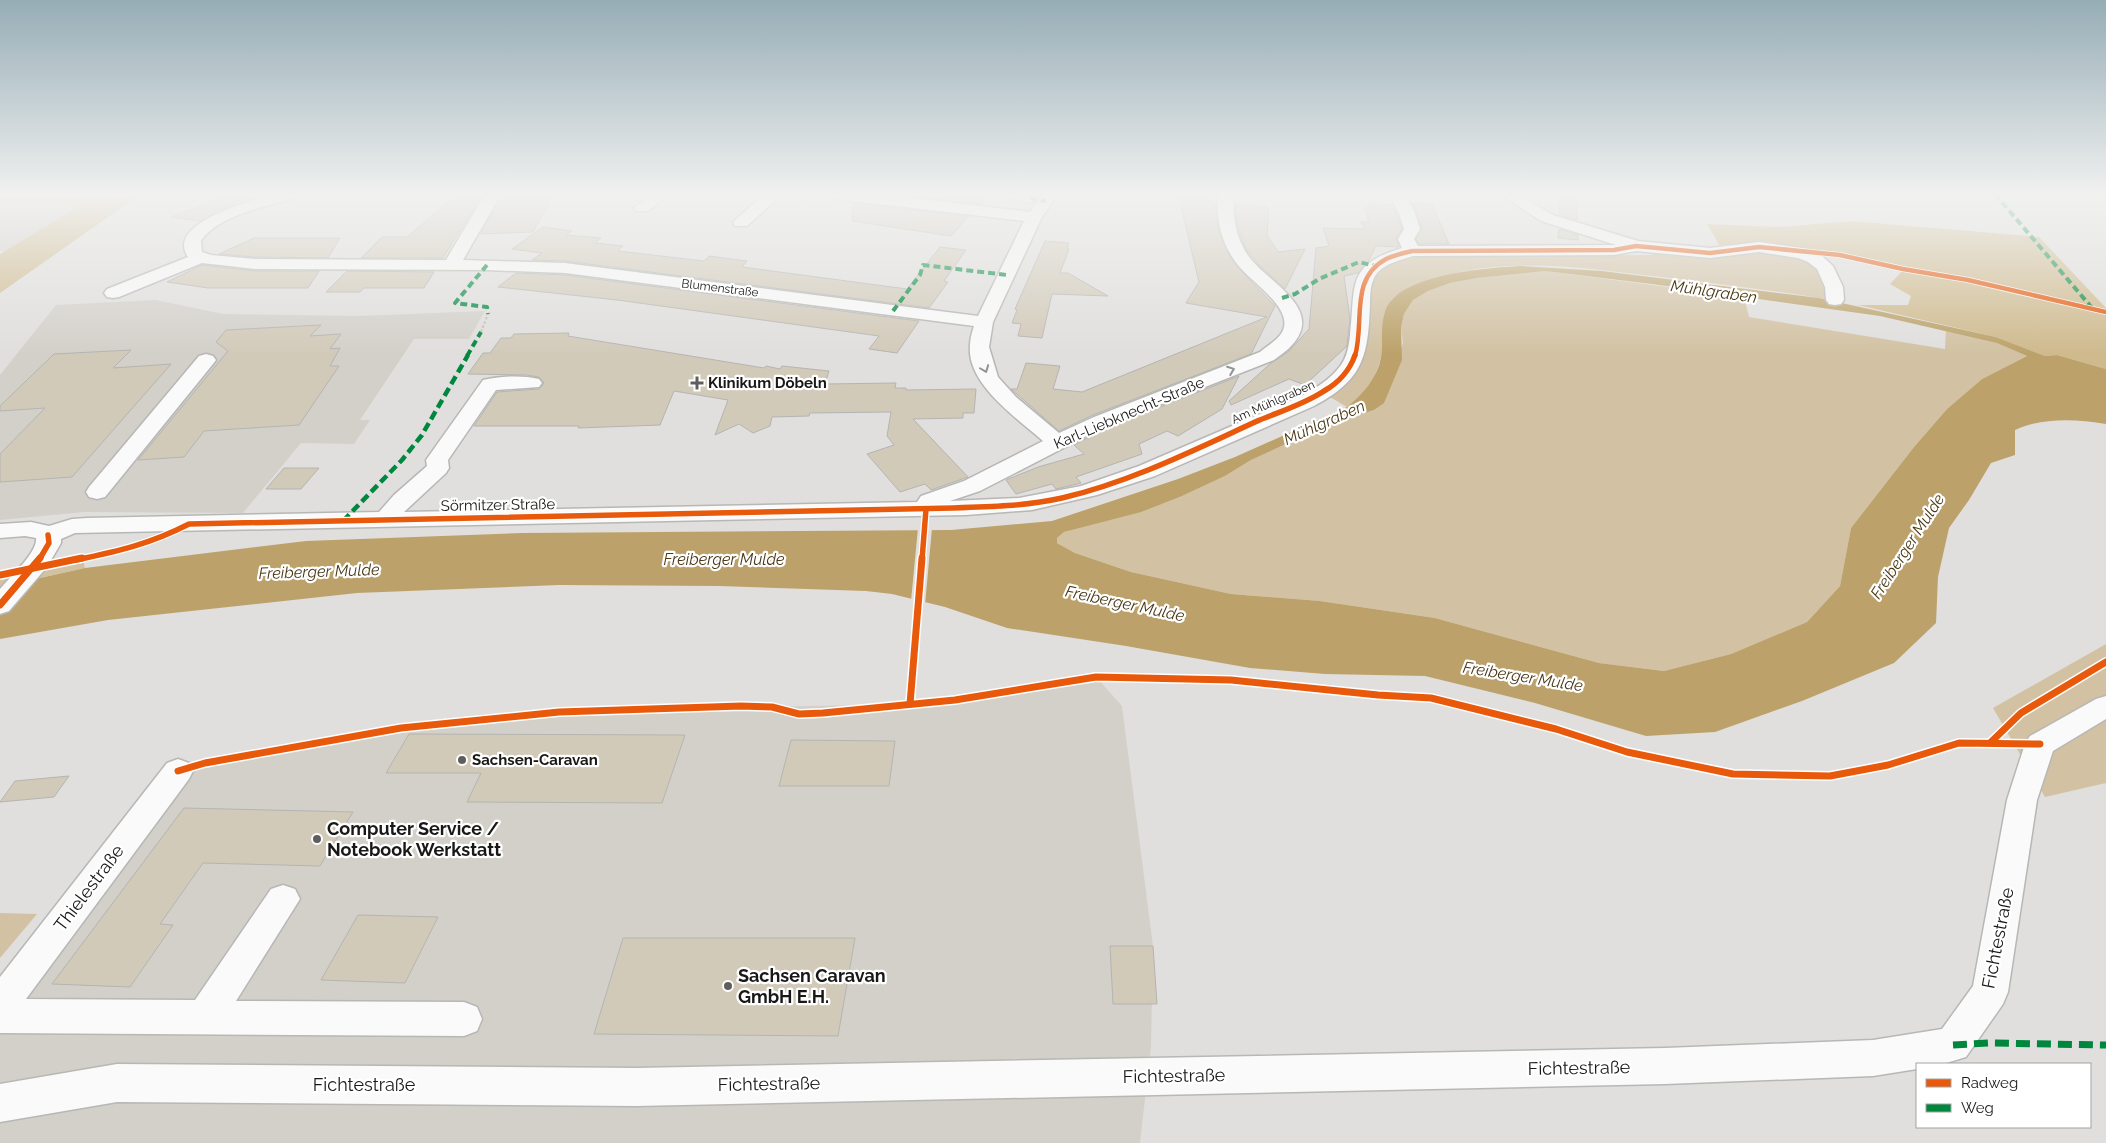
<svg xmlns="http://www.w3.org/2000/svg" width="2106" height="1143" font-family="Raleway,sans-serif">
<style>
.built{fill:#d3d0ca}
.green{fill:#d2c2a3}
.forest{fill:#cfba8d}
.water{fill:#bca26a;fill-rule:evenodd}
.pier{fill:#e0dfdd}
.building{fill:#d2cab9;stroke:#b4b4b2}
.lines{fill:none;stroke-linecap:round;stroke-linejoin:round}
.minor-casing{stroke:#b7b7b5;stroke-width:3}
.path{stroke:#bebebd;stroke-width:2;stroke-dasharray:2.5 2;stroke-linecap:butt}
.minor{fill:#fafafa;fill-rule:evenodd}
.quiet-far2{stroke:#00873e;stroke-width:4;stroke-dasharray:7 4;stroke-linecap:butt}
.quiet-far1{stroke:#00873e;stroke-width:4.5;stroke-dasharray:9 4.5;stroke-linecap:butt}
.quiet{stroke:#00873e;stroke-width:7;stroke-dasharray:14 7;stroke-linecap:butt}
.cycleway-far2-casing{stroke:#fff;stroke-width:6}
.cycleway-far1-casing{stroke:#fff;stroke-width:8}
.cycleway-casing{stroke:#fff;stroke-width:10}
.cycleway-far2{stroke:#e8590c;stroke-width:4.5}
.cycleway-far1{stroke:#e8590c;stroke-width:5.5}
.cycleway{stroke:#e8590c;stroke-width:7}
.oneway{stroke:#959494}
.poi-dot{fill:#5f5e5c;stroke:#fff;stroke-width:2}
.labels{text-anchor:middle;stroke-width:4.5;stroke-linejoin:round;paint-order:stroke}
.far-street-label{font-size:12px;fill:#191817;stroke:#fff}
.poi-label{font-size:15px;font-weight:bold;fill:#191817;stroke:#fff;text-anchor:start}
.street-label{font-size:15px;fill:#191817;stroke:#fff}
.water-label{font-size:16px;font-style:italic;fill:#483816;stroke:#fff}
.near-poi-label{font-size:18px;font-weight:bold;fill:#191817;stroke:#fff;text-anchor:start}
.near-street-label{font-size:18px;fill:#191817;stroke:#fff}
</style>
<rect width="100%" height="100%" fill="#e0dfdd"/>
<g class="built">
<path d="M25,204H82L5,251H0V205Z"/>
<path d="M156,300L223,314L359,316L485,311L469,339H414L360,420H370L354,444L301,443L243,513L84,512L0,520V375L56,305Z"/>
<path d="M1096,677L1122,706L1153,946L1151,1046L1140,1143H0V1017L178,771L401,728L671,709L910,704Z"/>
</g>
<g class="green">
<path d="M1781,251L1821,266L1831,300C1775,290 1718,284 1662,277C1573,267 1472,249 1392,299L1382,330L1381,358L1374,378L1359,398L1347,407L1330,397C1341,388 1356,377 1361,363C1382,311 1341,264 1428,256L1649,255L1667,252L1729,253Z"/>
<path d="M1545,271L1744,297L1749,317L1945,349L1946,330L1998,343L2027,356L1982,379L1947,409L1914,447L1851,528L1840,586L1807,622L1731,654L1664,671L1599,663L1435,618L1320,601L1231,594L1131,572L1075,553L1057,543V538L1064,532L1182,496L1225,476L1251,460L1332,423L1374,410L1384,402L1403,343L1401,328L1404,314L1413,300L1428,291L1450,283L1477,278Z"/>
<path d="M83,559L85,568L0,587V577Z"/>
<path d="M2106,644V783L2045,797L1993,708Z"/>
<path d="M0,913L37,914L0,958Z"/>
</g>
<g class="forest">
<path d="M0,194H141L0,293V254L81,205H0Z"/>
<path d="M1851,221L2039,237L2106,308V369L2057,355L2045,356L1996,337L1858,305H1908L1911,296L1890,284L1905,268L1840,254L1721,248L1707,224L1781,227Z"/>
</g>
<path class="water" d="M1520,266L1602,271L1819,298L1996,337L2045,356L2057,355L2106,369V424C2076,419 2044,417 2015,430V455L1991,463L1969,500L1949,528L1938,577L1936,623L1894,663L1802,701L1715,732L1646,736L1535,703L1425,676L1325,674L1250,668L1126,646L1007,628L945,607L892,594L866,591L719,586L559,585L357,593L108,620L0,639V587L85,568L306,541L522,533L951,530L1052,521L1178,479L1235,457L1347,407C1363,394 1377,378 1381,358C1383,343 1380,327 1385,312C1396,274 1487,268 1520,266ZM1545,271L1652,284L1880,316L1997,343L2027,356L1982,379L1947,409L1914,447L1851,528L1840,586L1807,622L1731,654L1664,671L1599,663L1435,618L1320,601L1231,594L1131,572L1075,553L1057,543V538L1064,532L1141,512L1182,496L1225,476L1251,460L1332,423L1374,410L1384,403L1402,360L1401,328L1404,314L1413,300L1428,291L1450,283L1477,278Z"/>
<path class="pier" d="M918,528H932L925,605L911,601Z"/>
<g class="building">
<path d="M232,194H256L258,197L231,206L201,221L171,217Z"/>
<path d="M458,194H483L443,258H361L382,237H407Z"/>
<path d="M503,194H554L533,232L480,234Z"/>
<path d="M897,194H988L980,204Z"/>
<path d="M1178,194H1211L1209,203L1216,204L1219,231L1230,257L1242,272L1275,306L1251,354L1093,415L1059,431L1011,389H1017L1026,363L1060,366L1053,389L1082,392L1267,317L1186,303L1199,282Z"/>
<path d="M1560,194H1577V220L1559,215Z"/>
<path d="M853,203L969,216L951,236L852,221Z"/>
<path d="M1412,203L1432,204L1449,244H1419L1416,239L1422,228Z"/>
<path d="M1368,204L1393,205L1402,229L1396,238L1399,247L1376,246L1368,262L1358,273L1344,276L1350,319L1347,346L1305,385L1289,379L1231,405L1229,401L1271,363L1289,351L1309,329L1316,248L1329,246L1323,228L1365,229L1360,222H1369L1364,207H1369Z"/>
<path d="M1235,205L1269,207L1267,235L1278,252L1305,249L1285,289L1259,265L1246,249L1238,227Z"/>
<path d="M543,227L572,231L566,235L601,238L595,243L623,246L618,251L704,261L709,256L747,261L742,267L907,289L940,247L966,250L944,281L948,282L929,308L565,261L532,260L542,253L512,249Z"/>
<path d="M1559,229L1578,235V240L1558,238Z"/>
<path d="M254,238H340L328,258L255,257L219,254Z"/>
<path d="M1045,241L1069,243L1067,249H1069L1060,273H1068L1108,296L1052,294L1042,338L1018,336L1021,324L1012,323L1017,310L1015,309Z"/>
<path d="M202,265L255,271H319L308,288H208L167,282Z"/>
<path d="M347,271L434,272L424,288H364L360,292H326Z"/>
<path d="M516,273L565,275L919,321L897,353L869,349L879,336L617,300L498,287Z"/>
<path d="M321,325L310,336L341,334L330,349L340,348L330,366H339L299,425L204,431L184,457L138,460L228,351L216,342L226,330Z"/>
<path d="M569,333L568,336L764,368L766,366L780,369L782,366L829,371L825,384L896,383L895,388H906V390L976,389L974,413H963V418L913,419L968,477L931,490L925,484L900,492L867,454L894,445L887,436L891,412L810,413L809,416L772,417L770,426L753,433L739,424L715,435L728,400L674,391L660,425L578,428L579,426H474L497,392L539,389L544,383L539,377L526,375L468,374L483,353H490L501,338H511L514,334Z"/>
<path d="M131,350L113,368L171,364L72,477L0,482V454L45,408L0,411V406L54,354Z"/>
<path d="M1239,376L1222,409L1178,436L1167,431L1139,444L1142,454L1076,477L1081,483L1056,489L1052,484L1016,494L1006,480L1038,467L1084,454L1074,445L1109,427Z"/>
<path d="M284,468H319L301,489H266Z"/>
<path d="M409,734L685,735L662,803L467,802L481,773H386Z"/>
<path d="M791,740L895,741L889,786H779Z"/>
<path d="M69,776L54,797L0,802L15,781Z"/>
<path d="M184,808L353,812L320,866L203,863L160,924L173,925L130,987L52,984Z"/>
<path d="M358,915L438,917L405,983L321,980Z"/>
<path d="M623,938H855L838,1036L594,1034Z"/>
<path d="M1110,946H1153L1157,1004H1113Z"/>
</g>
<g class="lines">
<g class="minor-casing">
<g id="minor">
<path d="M275,194H301L299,197C271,205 218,215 201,241L202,252L211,255L255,259L446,260L485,194H501L463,260L565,263L978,316L1024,221L836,199L831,197L829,194H879L1030,212L1043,194H1058L1042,217L993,322L989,347L998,377L1016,397L1059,433L1094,417L1260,352C1268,345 1282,338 1284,327C1289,305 1250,281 1237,264C1221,243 1216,220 1218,194H1234C1232,217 1236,238 1249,257C1269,283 1325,309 1292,345C1287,351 1280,355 1274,360L1108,425L980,491L950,501L1019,498L1081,486L1139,466L1299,397C1315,389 1331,379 1341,365C1347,357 1349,345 1350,335C1356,286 1345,265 1402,248L1398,239L1404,229L1399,213L1389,194H1405L1415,213L1420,229L1414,239L1418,246L1616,245L1541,221L1500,194H1518L1553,215L1638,241L1710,248L1759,242L1808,249L1820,254L1833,266L1843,287L1844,300L1841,304L1835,305L1829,304L1826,300L1825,287L1817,269L1808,262L1798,258L1759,252L1710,258L1636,251L1614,255L1413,256C1401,260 1387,263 1378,272C1370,281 1370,294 1370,305C1368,357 1363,380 1314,406L1155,476L1097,495L1032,510L966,515L75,533L61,539V543L47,567L9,611L0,614V589C9,578 38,552 36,538L25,536L0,538V524L31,522L49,526L72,519L87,518L379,512L394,495L427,466L426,460L483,380C499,376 523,375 539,379L542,383L539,387L496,390L448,460L449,468L446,473L404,512L917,502L921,496L964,481L1043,441C1017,418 966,384 970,345C970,339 972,332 974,326L565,273L487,270L255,269L202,263L119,297L113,298L107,297L104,293L107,289L188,257C164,223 254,200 275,194Z"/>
<path d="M651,194H668L648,211H636L634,208Z"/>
<path d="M765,194H782L747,226H735L733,223L735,220Z"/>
<path d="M1004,194H1034L1038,198L1035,201L1030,203L1006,197Z"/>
<path d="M206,354L213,356L216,360L213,364L105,497L97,499L89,497L86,492L89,487L199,356Z"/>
<path d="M2106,696V719L2053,751L2037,800L2008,992L2003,1004L1966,1057L1943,1064H1917V1069L1873,1076L1665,1084L636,1106L117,1102L0,1122V1084L117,1064L636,1068L1665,1048L1873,1040L1942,1029L1973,986L2007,800L2025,744L2030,736L2096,699Z"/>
<path d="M178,759L189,763L193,771L189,779L26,999L195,1000L271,889L283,885L295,889L300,899L236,1001L464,1002L477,1007L482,1019L477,1031L464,1036L0,1033V977L167,763Z"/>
</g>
</g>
<g class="path">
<path d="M800,204L811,194"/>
<path d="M481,332L488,314"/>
</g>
<use href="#minor" class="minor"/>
<g class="quiet-far2">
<path d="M1995,194L2092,308"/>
<path d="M1030,198L1046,201"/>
<path d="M487,265L455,303L487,307L488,314"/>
<path d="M1282,298L1295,294L1319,279L1359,262L1375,266"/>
<path d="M893,311L920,275L923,265L1007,275"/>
<path d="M467,356L481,332"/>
</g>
<path class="quiet-far1" d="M343,521L402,460L422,435L468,355"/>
<path class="quiet" d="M1953,1045L1988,1043L2106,1045"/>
<g class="cycleway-far2-casing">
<path id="cycleway-far2" d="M1355,356C1365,321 1349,279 1386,259C1394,255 1404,253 1412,251L1614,250L1636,246L1710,253L1759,247L1840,255L1903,269L1968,280L2106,312"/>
</g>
<g class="cycleway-far1-casing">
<g id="cycleway-far1">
<path d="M39,560L49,543L48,535"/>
<path d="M76,560C119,551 150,544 189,524L953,508C989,507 1026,506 1062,498C1130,482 1192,451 1255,422C1278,412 1303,405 1324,391C1338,383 1350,370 1355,355"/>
<path d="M922,560L926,509"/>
</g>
</g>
<g class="cycleway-casing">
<g id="cycleway">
<path d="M0,575L82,558"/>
<path d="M0,605L40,558"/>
<path d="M910,704L922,558"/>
<path d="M1991,742L2021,713L2106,662"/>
<path d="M178,771L205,763L401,728L559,712L741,706L772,707L799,714L823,713L955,700L1096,677L1231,680L1378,695L1431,698L1556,729L1627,752L1733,774L1830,776L1888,765L1959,743L2040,744"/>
</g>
</g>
<use href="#cycleway-far2" class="cycleway-far2"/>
<use href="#cycleway-far1" class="cycleway-far1"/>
<use href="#cycleway" class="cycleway"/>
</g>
<defs><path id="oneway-chevron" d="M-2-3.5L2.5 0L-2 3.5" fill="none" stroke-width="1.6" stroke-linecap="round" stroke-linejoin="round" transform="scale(1.25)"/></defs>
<g class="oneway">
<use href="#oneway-chevron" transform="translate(985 369) rotate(69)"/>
<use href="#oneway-chevron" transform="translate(1231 370) rotate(-21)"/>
</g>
<linearGradient id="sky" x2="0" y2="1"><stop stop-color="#96adb6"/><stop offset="0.55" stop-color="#f1f1f0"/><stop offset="1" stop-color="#f1f1f0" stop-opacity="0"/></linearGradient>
<rect width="2106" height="354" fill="url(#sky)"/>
<g class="poi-dot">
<path d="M694.5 375.5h5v5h5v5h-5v5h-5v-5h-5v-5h5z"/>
<circle cx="462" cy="760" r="5"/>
<circle cx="317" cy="839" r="5"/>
<circle cx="728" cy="986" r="5"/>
</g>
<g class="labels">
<g class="far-street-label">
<text transform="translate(720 288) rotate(7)" y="4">Blumenstraße</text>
<text transform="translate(1273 402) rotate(-24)" y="4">Am Mühlgraben</text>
</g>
<g class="poi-label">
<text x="708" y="388">Klinikum Döbeln</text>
<text x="472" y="765">Sachsen-Caravan</text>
</g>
<g class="street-label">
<text transform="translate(1129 413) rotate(-23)" y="5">Karl-Liebknecht-Straße</text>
<text transform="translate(498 505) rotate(-1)" y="5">Sörmitzer Straße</text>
</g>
<g class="water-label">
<text transform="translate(1714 291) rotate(8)" y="6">Mühlgraben</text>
<text transform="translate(1324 422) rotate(-24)" y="6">Mühlgraben</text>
<text transform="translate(1907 546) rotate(-57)" y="6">Freiberger Mulde</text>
<text x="724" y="565">Freiberger Mulde</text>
<text transform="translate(319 571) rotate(-2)" y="6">Freiberger Mulde</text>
<text transform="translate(1125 603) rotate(12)" y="6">Freiberger Mulde</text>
<text transform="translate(1523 676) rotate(9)" y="6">Freiberger Mulde</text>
</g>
<g class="near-poi-label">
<text x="327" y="835">Computer Service /<tspan x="327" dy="21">Notebook Werkstatt</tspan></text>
<text x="738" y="982">Sachsen Caravan<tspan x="738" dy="21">GmbH E.H.</tspan></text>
</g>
<g class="near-street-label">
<text transform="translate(89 888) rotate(-53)" y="6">Thielestraße</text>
<text transform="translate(1998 938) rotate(-79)" y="6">Fichtestraße</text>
<text transform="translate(1579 1068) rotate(-1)" y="6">Fichtestraße</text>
<text transform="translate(1174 1076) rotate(-1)" y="6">Fichtestraße</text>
<text transform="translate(769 1084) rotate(-1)" y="6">Fichtestraße</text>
<text x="364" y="1091">Fichtestraße</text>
</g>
</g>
<rect x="1916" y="1063" width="175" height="65" fill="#ffffff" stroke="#a3a3a2"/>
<rect x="1926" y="1079" width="25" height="8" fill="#e8590c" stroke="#a3a3a2"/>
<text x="1961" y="1088" font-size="15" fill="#191817">Radweg</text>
<rect x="1926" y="1104" width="25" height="8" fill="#00873e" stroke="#a3a3a2"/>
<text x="1961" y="1113" font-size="15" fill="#191817">Weg</text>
</svg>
